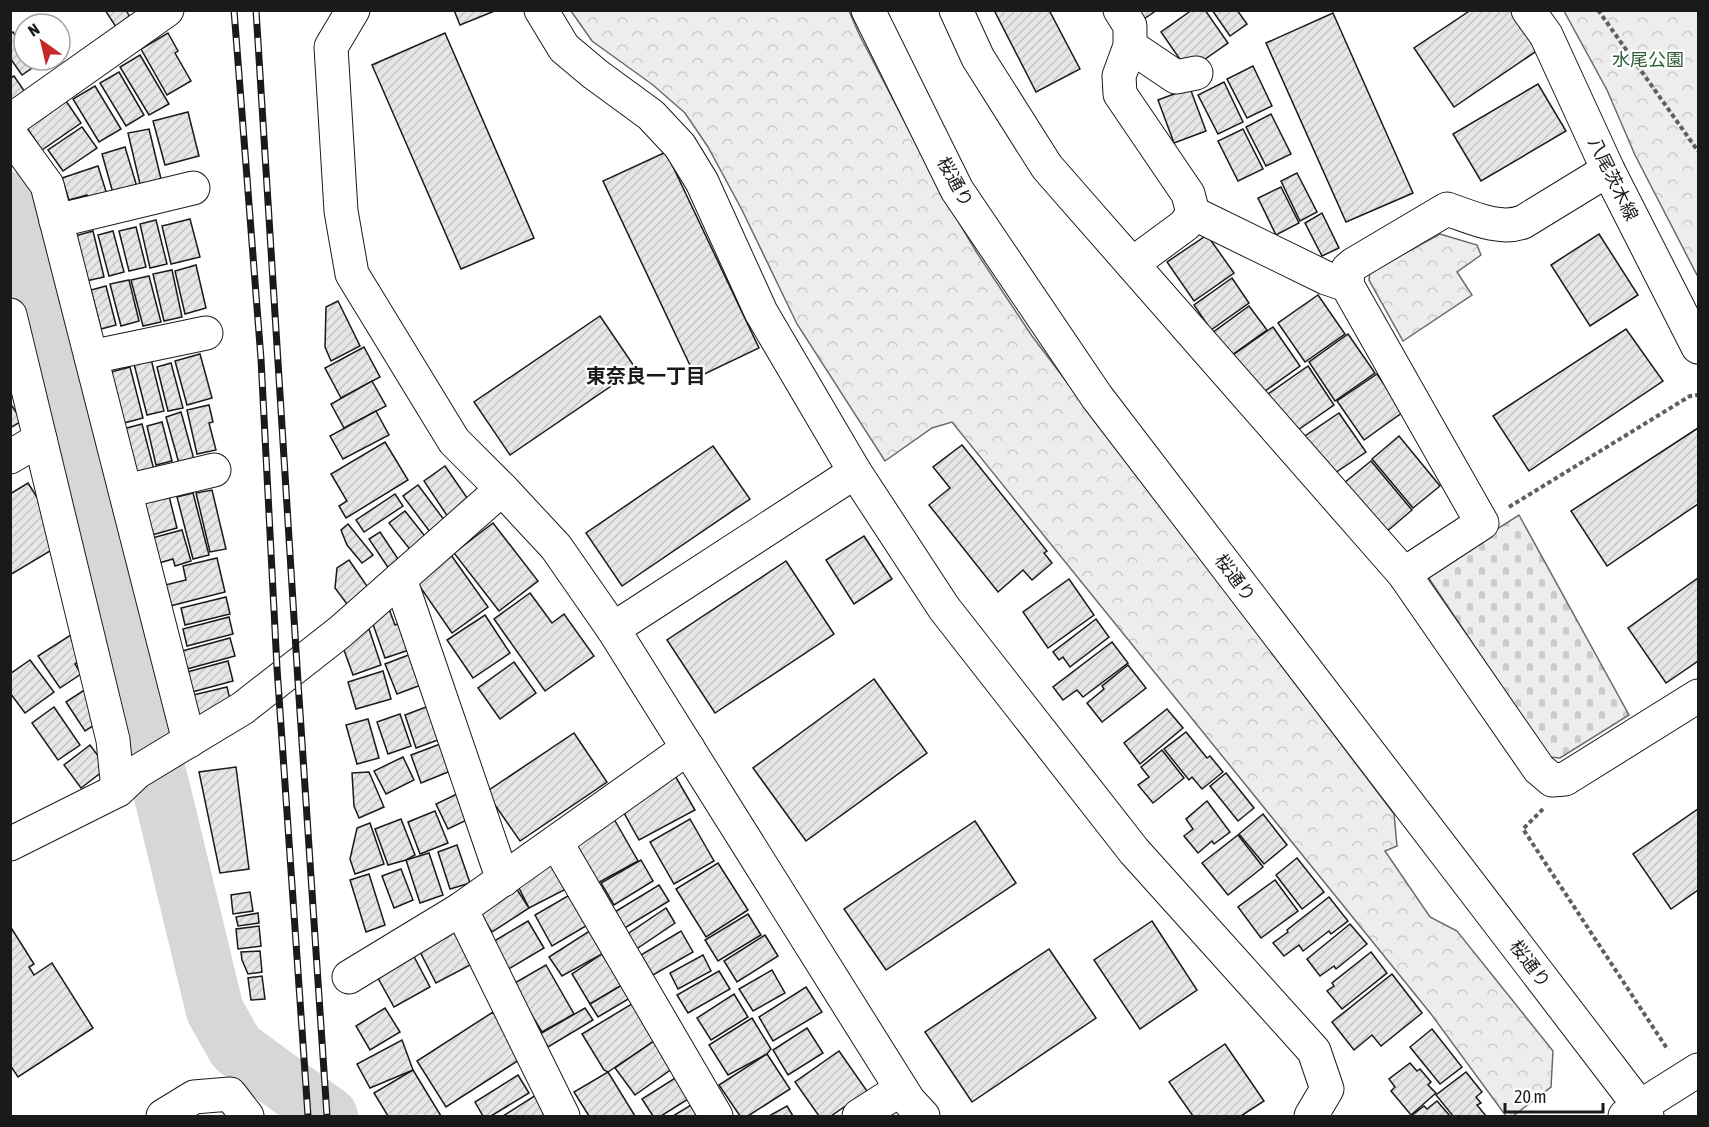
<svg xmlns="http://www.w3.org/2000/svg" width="1709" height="1127" font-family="'Asap Condensed','Noto Sans JP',sans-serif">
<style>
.cemetery{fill:url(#cemetery-stones);stroke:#6a6a6a;stroke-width:1.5}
.park{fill:url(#park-crowns);stroke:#6a6a6a;stroke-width:1.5}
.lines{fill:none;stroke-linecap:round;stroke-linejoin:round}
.river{stroke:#d7d7d7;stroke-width:58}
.building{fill:url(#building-hatch);stroke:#1a1a1a;stroke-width:1.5}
.minor-casing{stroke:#1a1a1a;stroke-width:35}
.major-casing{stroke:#1a1a1a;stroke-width:35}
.path{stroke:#5f5f5f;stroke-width:4;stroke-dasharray:4.5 3;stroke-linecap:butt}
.minor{stroke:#fff;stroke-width:33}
.major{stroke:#fff;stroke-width:33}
.rail-casing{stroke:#1a1a1a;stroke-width:7}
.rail{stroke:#fff;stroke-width:4.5;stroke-dasharray:14;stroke-linecap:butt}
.labels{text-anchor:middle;stroke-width:4.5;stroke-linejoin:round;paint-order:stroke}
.park-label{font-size:18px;fill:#2b5a34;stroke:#fff}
.street-label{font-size:18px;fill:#1a1a1a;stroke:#fff}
.neighbourhood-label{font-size:20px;font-weight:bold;fill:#1a1a1a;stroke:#fff}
</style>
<defs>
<pattern id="cemetery-stones" width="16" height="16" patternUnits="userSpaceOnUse" patternTransform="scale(1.5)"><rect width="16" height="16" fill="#ededed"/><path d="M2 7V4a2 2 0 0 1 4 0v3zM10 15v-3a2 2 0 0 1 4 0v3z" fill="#cbcbcb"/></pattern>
<pattern id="park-crowns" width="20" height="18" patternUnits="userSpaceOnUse" patternTransform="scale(1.5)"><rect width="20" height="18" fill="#ededed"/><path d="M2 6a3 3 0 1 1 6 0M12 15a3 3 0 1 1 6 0" fill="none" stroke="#cbcbcb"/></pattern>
<pattern id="building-hatch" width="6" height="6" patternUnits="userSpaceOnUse" patternTransform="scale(1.5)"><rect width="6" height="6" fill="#e6e6e6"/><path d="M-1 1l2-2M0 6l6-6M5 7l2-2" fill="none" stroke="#c5c5c5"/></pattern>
</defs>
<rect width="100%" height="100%" fill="#fff"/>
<path class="cemetery" d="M1519,515L1629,715L1560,758L1549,757L1426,574Z"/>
<g class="park">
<path d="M571,11H849L859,34L942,194L977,253L1032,336L1394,814L1397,846L1385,851L1430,917L1457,931L1553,1051L1551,1087L1513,1116H1506L1431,1014L952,422L932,428L885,461L797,324L742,210L708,147L685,113L653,85L592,41Z"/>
<path d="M1564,11H1698V277L1635,155L1607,90Z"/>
<path d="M1440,234L1477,245L1481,255L1457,272L1472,295L1403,341L1369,280L1370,272Z"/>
</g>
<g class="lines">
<path class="river" d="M10,201L163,796L215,1011L236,1048L329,1116"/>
</g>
<g class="building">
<path d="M105,10H126L132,21L118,30Z"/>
<path d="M454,10H497L460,25Z"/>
<path d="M994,10H1049L1080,69L1036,92Z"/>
<path d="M1134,10H1157L1141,21Z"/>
<path d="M1192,10H1205L1228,43L1188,71L1161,32Z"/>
<path d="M1212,10H1237L1247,24L1230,36Z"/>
<path d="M1471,10H1515L1541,48L1454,107L1414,48Z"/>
<path d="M1333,13L1413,193L1346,222L1266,43Z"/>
<path d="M13,32L24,49V60H31L35,66L22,75L10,58V34Z"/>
<path d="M168,33L178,51L175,53L191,81L167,95L141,49Z"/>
<path d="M445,33L534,238L461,269L372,65Z"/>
<path d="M140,55L169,104L149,115L120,67Z"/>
<path d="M1253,66L1272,106L1247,118L1227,79Z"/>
<path d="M119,72L144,115L126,126L100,83Z"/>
<path d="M14,76L27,95L10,107V78Z"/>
<path d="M1224,82L1243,122L1218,134L1198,95Z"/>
<path d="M1538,84L1566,131L1481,181L1453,134Z"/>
<path d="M95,86L121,129L99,142L73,99Z"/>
<path d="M1190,88L1206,131L1174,143L1158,100Z"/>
<path d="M66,101L81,123L42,150L27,128Z"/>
<path d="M188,112L199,156L165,165L153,121Z"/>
<path d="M1271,114L1291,154L1266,166L1246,127Z"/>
<path d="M82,127L97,148L63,171L48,150Z"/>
<path d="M149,129L161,179L140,184L128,133Z"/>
<path d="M1243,129L1263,169L1238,181L1218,141Z"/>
<path d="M125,147L137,187L113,193L102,154Z"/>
<path d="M666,152L759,348L696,378L603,181Z"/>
<path d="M98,166L108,198L90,204L87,195L69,200L62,178Z"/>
<path d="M1297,173L1317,212L1300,221L1281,181Z"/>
<path d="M1281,187L1299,223L1276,235L1258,198Z"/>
<path d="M1322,213L1339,248L1322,256L1305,223Z"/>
<path d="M190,219L200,257L171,264L162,226Z"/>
<path d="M156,220L167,264L150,268L140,224Z"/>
<path d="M136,227L146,267L129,271L119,231Z"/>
<path d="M93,231L104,277L86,281L75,236Z"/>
<path d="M113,231L124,272L109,276L98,235Z"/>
<path d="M1599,234L1638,295L1590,326L1551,265Z"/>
<path d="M1207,235L1234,273L1194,301L1167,262Z"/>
<path d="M196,265L206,308L185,314L175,271Z"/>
<path d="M172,270L182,317L164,321L153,274Z"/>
<path d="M149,276L161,322L143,326L131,280Z"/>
<path d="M1232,278L1249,303L1211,330L1194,305Z"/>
<path d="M129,280L139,321L121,326L110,284Z"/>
<path d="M106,286L116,325L101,329L91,290Z"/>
<path d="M1318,295L1345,334L1305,362L1278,323Z"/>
<path d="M338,301L360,346L331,361L325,347L326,307Z"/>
<path d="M1249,306L1267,330L1229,357L1212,333Z"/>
<path d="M600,316L636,369L510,455L474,402Z"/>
<path d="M1273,327L1300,366L1261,394L1233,355Z"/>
<path d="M1626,329L1663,381L1529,471L1493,416Z"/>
<path d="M1348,334L1375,373L1335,401L1309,362Z"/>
<path d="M364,347L380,377L341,398L325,368Z"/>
<path d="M200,354L212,398L187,405L175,361Z"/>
<path d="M151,359L164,411L147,415L134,364Z"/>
<path d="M171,363L183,408L168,411L157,367Z"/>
<path d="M1308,366L1334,405L1295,432L1268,394Z"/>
<path d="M130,367L143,418L124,423L111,372Z"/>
<path d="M1377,374L1403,412L1364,440L1337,401Z"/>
<path d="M372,381L386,406L344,428L331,404Z"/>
<path d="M10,403L22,421L10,428Z"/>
<path d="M209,405L213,422L209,423L216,450L197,454L187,410Z"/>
<path d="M376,411L389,435L343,459L330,436Z"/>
<path d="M181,412L195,463L180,467L166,417Z"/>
<path d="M1339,413L1366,452L1326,479L1299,440Z"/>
<path d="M162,422L172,461L156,465L147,426Z"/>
<path d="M142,424L154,470L135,475L123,429Z"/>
<path d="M1698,428V504L1607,566L1571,511Z"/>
<path d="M1399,436L1440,486L1413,508L1372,459Z"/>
<path d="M385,442L408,480L346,518L339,506L347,501L331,474Z"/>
<path d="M962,445L1047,551L1044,553L1052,563L1032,580L1023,570L998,592L929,505L950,488L933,467Z"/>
<path d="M713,446L750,499L622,586L586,533Z"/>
<path d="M1371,461L1412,510L1385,533L1344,483Z"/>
<path d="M445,466L472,505L450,520L424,481Z"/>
<path d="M28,483L65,542L10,575V494Z"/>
<path d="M418,485L445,521L430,532L403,496Z"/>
<path d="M212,490L226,549L210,552L196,493Z"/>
<path d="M193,493L209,555L193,559L177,497Z"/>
<path d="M395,494L403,506L364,532L356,520Z"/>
<path d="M169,496L177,528L152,535L144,503Z"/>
<path d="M405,511L428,540L412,552L389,523Z"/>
<path d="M493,523L538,581L499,611L454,553Z"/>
<path d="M348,524L373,555L362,563L347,545L341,530Z"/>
<path d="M182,530L191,561L175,566L173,559L159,563L152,538Z"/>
<path d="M380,532L400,562L389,569L369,539Z"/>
<path d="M864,536L892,579L854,604L826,560Z"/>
<path d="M451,555L488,607L452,633L416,581Z"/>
<path d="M217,558L225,592L170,606L165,585L186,580L183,566Z"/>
<path d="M349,560L369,589L347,604L335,588L337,568Z"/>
<path d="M786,561L834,634L715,713L667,640Z"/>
<path d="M1698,578V661L1666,683L1628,628Z"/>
<path d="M1069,579L1094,615L1048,648L1023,612Z"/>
<path d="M530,593L552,623L564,614L594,656L545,691L494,619Z"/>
<path d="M226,597L230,614L185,625L181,608Z"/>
<path d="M389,609L395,625L408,620L418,647L385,658L370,616Z"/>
<path d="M485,615L510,653L473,678L447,640Z"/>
<path d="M229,617L233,634L187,646L183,629Z"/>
<path d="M1096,619L1109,637L1070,667L1063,657L1059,660L1053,652Z"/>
<path d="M369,629L381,665L353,675L340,639Z"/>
<path d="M77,631L92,653L75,664L81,674L60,688L38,656Z"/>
<path d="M230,638L235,656L187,669L182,651Z"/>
<path d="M1112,642L1128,663L1083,697L1077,690L1063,700L1053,687Z"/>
<path d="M419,651L429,682L397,694L385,664Z"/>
<path d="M30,660L54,692L25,713L10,693V674Z"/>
<path d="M228,661L233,681L192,692L187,672Z"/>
<path d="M514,662L536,693L500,719L478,688Z"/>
<path d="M1128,665L1146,688L1102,722L1087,703L1104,689L1102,686Z"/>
<path d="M383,671L391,699L356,709L348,682Z"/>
<path d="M874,679L927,753L806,841L753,768Z"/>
<path d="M98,681L102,720L85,731L66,702Z"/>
<path d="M227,687L231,704L199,719L193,695Z"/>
<path d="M434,704L446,737L416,748L405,715Z"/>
<path d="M54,707L80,745L58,760L32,723Z"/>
<path d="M1167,709L1183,728L1140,764L1124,743Z"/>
<path d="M400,714L411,746L388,754L377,722Z"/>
<path d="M368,719L379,758L357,764L346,725Z"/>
<path d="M1186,732L1207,758L1210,756L1223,772L1202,789L1192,777L1189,780L1164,749Z"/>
<path d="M574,733L607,782L520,841L486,792Z"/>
<path d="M443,743L453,770L421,783L411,755Z"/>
<path d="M90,745L107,768L81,788L64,765Z"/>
<path d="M1162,750L1184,778L1153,803L1138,785L1149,777L1141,767Z"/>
<path d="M403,757L414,780L386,794L374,771Z"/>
<path d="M236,767L249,869L220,873L199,772Z"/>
<path d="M369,772L384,807L359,818L354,806L352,773Z"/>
<path d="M1226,773L1254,808L1238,821L1210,786Z"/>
<path d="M674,774L695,810L639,840L619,804Z"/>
<path d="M461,792L473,817L448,829L436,804Z"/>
<path d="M1207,801L1230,832L1214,844L1212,841L1198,853L1184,836L1193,829L1186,819Z"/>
<path d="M1698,809V890L1671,909L1633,854Z"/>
<path d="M435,811L448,843L420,854L408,822Z"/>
<path d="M610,812L638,861L594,885L567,837Z"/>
<path d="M1263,814L1287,845L1264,864L1239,834Z"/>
<path d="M401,819L415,855L406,860L388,865L375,829Z"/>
<path d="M690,819L714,861L674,884L650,842Z"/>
<path d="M975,821L1016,883L886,970L844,909Z"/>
<path d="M370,823L384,864L355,874L350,859L357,828Z"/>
<path d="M1238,835L1263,867L1228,895L1202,863Z"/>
<path d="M457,845L470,883L450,889L438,852Z"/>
<path d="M429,853L443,895L420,903L406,860Z"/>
<path d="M549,854L568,888L529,908L512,874Z"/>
<path d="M1297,858L1324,892L1302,909L1276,875Z"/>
<path d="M641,860L653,881L614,905L601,883Z"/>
<path d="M718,863L748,910L706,937L676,889Z"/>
<path d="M401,869L413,900L394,908L382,876Z"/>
<path d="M369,874L385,925L366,932L350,880Z"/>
<path d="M1275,880L1298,911L1261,938L1238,907Z"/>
<path d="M512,882L529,908L492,932L475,906Z"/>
<path d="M659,885L669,901L623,929L613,913Z"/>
<path d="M250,892L253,911L233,914L231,895Z"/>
<path d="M573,893L591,923L552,946L535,915Z"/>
<path d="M1329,897L1348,921L1331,934L1329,931L1303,951L1299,945L1284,956L1273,943L1288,932L1287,930Z"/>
<path d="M666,908L675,923L632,952L623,937Z"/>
<path d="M258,913L259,923L238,926L236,917Z"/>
<path d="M748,914L761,935L718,961L705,940Z"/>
<path d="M528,921L544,948L507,970L491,943Z"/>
<path d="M1152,921L1197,990L1140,1029L1094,960Z"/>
<path d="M452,922L474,963L436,983L415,942Z"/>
<path d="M1350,924L1367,944L1336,969L1334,966L1320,976L1307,959Z"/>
<path d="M10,926L34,964L29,967L34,975L52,963L93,1028L18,1077L10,1065Z"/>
<path d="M259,926L261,946L238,949L236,929Z"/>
<path d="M591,930L602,954L562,976L549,957Z"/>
<path d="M681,931L693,952L653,975L641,955Z"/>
<path d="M765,935L778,956L737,982L724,961Z"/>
<path d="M1049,949L1096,1018L972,1102L925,1032Z"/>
<path d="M260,951L262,972L248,974L242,960L241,952Z"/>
<path d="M411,951L430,987L394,1007L374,971Z"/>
<path d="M1371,952L1387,973L1342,1009L1327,991L1334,986L1332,983Z"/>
<path d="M602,954L622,985L590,1004L572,974Z"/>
<path d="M703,955L711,971L678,989L670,973Z"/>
<path d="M546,965L574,1014L542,1032L513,984Z"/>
<path d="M772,970L785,993L753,1011L739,989Z"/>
<path d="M719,971L730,989L688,1013L677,995Z"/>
<path d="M1392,974L1422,1013L1381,1046L1372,1035L1354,1050L1332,1022Z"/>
<path d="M262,976L265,999L251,1000L248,978Z"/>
<path d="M622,985L630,998L598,1017L590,1004Z"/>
<path d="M806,987L822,1012L773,1041L759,1017Z"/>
<path d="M734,994L748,1017L711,1040L697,1018Z"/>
<path d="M635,1002L657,1039L608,1072L604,1070L582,1034Z"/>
<path d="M385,1008L400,1032L370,1050L356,1026Z"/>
<path d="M585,1008L593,1020L548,1047L540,1034Z"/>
<path d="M493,1012L522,1058L446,1107L417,1061Z"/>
<path d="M752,1018L771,1049L767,1054L728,1075L709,1045Z"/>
<path d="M807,1028L823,1053L788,1075L773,1050Z"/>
<path d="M1432,1029L1462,1067L1440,1084L1410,1047Z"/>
<path d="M657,1039L676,1066L635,1095L615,1068Z"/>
<path d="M402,1040L413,1070L370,1088L357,1064Z"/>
<path d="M1225,1044L1264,1101L1241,1116H1193L1169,1082Z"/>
<path d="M839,1051L867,1091L831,1116H819L795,1082Z"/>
<path d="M767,1054L790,1089L748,1116H740L719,1085Z"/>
<path d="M1410,1063L1417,1071L1420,1069L1431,1082L1428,1085L1436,1093L1411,1115L1391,1091L1395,1087L1389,1079Z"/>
<path d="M413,1070L441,1116H388L374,1093Z"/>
<path d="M608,1072L635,1116H589L574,1092Z"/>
<path d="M1466,1072L1482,1092L1476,1097L1481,1103L1477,1105L1486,1116H1453L1436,1095Z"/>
<path d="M518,1075L529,1093L491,1116H483L475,1102Z"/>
<path d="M680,1075L693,1096L661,1116H653L642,1099Z"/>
<path d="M536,1095L550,1116H503Z"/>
<path d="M1437,1101L1450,1116H1411L1424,1106L1427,1109Z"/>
<path d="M691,1105L698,1116H673Z"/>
<path d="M787,1106L793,1116H769Z"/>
</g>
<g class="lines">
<g class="minor-casing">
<g id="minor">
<path d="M353,10L331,47L341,211L352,274L454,441L502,489L556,547L613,629L909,1101L923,1116"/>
<path d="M541,10L564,48L595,74L651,115L680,146L702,182L761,312L855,472L944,608L1134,851L1314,1051L1327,1089L1311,1116"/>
<path d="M868,10L957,190L1097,397L1647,1116"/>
<path d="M956,10L978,58L1047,167L1404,574L1539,769L1552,780L1565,779L1698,696"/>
<path d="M1120,10L1130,26V46L1119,76L1120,94L1188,194L1193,213L1185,225L1132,264"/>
<path d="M1130,46L1176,77L1196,73"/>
<path d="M10,121L167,10"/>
<path d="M10,134L47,185L189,741"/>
<path d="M1193,213L1326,278L1347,285L1482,523L1404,574"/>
<path d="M56,221L193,188"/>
<path d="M1347,285L1348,269L1354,264L1447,209C1471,217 1499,231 1523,222L1608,170"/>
<path d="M10,315L113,740L118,790"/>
<path d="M91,357L206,333"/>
<path d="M10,457L40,439"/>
<path d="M126,491L214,470"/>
<path d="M400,579L503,880"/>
<path d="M613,629L855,472"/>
<path d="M556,842L716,1116"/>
<path d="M10,844L118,790L137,772L243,708L340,632L502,489"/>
<path d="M461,909L563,1116"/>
<path d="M349,977L461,909L688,748"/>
<path d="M163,1116L194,1097L230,1094L247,1116"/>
<path d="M859,1116L901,1089"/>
<path d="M1625,1116L1698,1070"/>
</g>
</g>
<g class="major-casing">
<path id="major" d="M1528,10L1546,35L1608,170L1698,347"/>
</g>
<g class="path">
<path d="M1598,10L1698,151"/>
<path d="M1509,507L1690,396L1698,395"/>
<path d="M1543,809L1523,829L1668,1050"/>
</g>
<use href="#minor" class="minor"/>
<use href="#major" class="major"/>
<g class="rail-casing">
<g id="rail">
<path d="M234,10L261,359L277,668L308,1116"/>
<path d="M256,10L298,682L327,1116"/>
</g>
</g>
<use href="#rail" class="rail"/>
</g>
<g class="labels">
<g class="park-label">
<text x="1648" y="66">水尾公園</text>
</g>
<g class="street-label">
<text transform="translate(1613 179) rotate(64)" y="6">八尾茨木線</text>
<text transform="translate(955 182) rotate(61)" y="6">桜通り</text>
<text transform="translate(1235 578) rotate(53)" y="6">桜通り</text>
<text transform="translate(1530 964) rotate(53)" y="6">桜通り</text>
</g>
<g class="neighbourhood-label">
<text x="646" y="383">東奈良一丁目</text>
</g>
</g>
<rect width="1709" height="1127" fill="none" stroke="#1a1a1a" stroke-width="24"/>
<g transform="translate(42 42) rotate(326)"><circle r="28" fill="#ffffff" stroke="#a3a3a3" stroke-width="1.5"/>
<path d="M0-4.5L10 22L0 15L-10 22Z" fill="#c62828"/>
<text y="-9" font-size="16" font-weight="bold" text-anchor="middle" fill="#1a1a1a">N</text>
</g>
<path d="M1505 1103v9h98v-9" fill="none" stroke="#1a1a1a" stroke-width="3"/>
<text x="1514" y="1103" font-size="18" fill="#1a1a1a" stroke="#ffffff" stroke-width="4.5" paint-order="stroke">20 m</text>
</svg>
